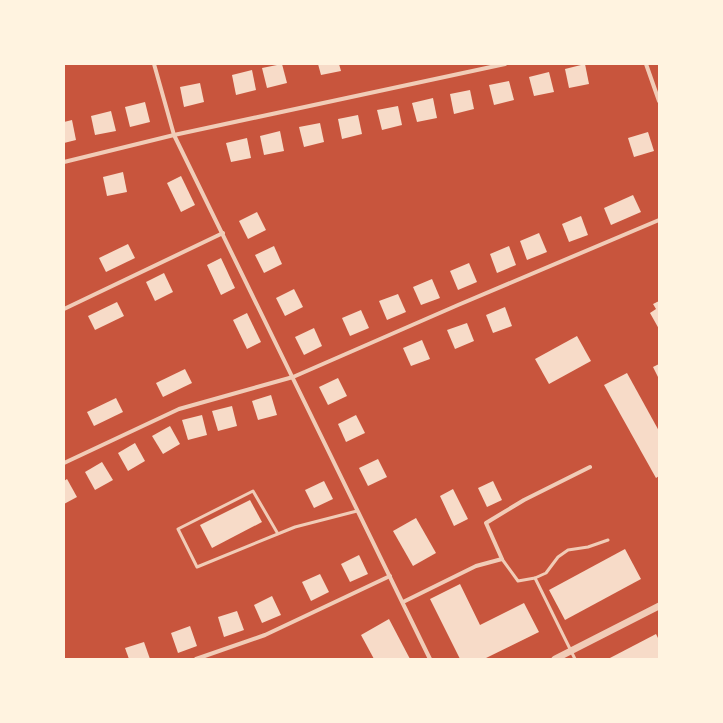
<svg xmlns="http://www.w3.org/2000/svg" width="723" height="723" font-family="Arial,sans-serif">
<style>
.building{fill:#f7dbc8}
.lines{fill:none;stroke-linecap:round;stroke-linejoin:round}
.service{stroke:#f1ccb7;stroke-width:3}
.minor{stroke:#f1ccb7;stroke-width:4}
.tertiary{stroke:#f1ccb7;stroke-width:7}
</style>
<rect width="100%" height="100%" fill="#c8553d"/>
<g class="building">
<path d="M282,64L287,83L267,88L262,68Z"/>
<path d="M318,64H339L341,71L321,75Z"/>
<path d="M585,64L589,84L569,88L565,69Z"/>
<path d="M252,70L256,90L236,95L232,75Z"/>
<path d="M549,72L554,92L534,96L529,77Z"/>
<path d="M509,81L514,100L494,105L489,85Z"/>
<path d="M200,83L204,102L184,107L180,87Z"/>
<path d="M470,90L474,109L454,114L450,94Z"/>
<path d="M433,98L437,118L417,122L412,103Z"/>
<path d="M145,102L150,122L130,127L125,107Z"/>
<path d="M398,106L402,125L382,130L377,110Z"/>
<path d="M111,111L116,131L95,135L91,116Z"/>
<path d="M358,115L362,134L342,139L338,119Z"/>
<path d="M72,120L76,140L64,143V122Z"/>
<path d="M320,123L324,142L304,147L299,127Z"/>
<path d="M280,131L284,151L264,155L260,136Z"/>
<path d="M648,132L654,151L634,157L628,138Z"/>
<path d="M247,138L251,158L231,162L226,143Z"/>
<path d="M123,172L127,192L107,196L103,177Z"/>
<path d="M181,176L195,205L181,212L167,183Z"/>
<path d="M633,195L641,212L611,225L604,208Z"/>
<path d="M257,212L266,230L248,239L239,221Z"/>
<path d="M581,216L588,235L569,242L562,224Z"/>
<path d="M539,233L547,252L527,260L520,241Z"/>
<path d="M128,244L135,258L106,272L99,258Z"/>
<path d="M274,246L282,264L264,273L255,255Z"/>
<path d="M509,246L516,265L497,273L490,254Z"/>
<path d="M221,258L235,288L221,295L207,265Z"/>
<path d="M469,263L477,282L458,290L450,271Z"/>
<path d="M164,273L173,292L155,301L146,282Z"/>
<path d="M432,279L440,298L421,305L413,287Z"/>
<path d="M294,289L303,307L285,316L276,298Z"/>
<path d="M398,294L406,312L387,320L379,301Z"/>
<path d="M659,301V329L650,313L656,309L653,304Z"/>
<path d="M117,302L124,316L95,330L88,316Z"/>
<path d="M505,307L512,326L493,333L486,315Z"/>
<path d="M361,310L369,328L350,336L342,318Z"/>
<path d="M247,313L261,342L247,349L233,320Z"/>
<path d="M467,323L474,341L455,349L447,330Z"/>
<path d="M314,328L322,346L304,355L295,337Z"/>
<path d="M577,336L591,361L549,384L535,359Z"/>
<path d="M422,340L430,359L411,366L403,348Z"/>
<path d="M659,364V379L653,367Z"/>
<path d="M185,369L192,383L163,397L156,383Z"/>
<path d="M627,373L659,431V476L656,478L604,385Z"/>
<path d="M338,378L347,396L328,405L319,387Z"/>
<path d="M271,395L277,415L258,420L252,401Z"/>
<path d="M116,398L123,412L94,426L87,412Z"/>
<path d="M232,406L237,426L218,431L212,411Z"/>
<path d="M202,415L207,435L188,440L182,420Z"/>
<path d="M356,415L365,433L346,442L338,424Z"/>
<path d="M170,426L180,444L163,454L152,436Z"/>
<path d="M135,443L145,461L128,471L118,453Z"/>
<path d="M378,459L387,477L368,486L359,468Z"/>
<path d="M102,462L113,480L95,490L85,472Z"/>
<path d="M67,479L77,497L64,504V481Z"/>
<path d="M324,481L333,499L314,508L305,490Z"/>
<path d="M493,481L502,500L487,507L478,488Z"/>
<path d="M453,489L468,519L454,526L440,496Z"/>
<path d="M250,500L262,522L212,548L200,525Z"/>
<path d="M416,518L436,553L413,566L393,531Z"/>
<path d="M625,549L641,579L565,620L549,590Z"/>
<path d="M359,555L368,574L350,582L341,564Z"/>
<path d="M320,574L329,592L311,601L302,582Z"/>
<path d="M460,584L480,625L524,603L539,632L484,659H460L430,599Z"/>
<path d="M272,596L281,615L262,623L254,605Z"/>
<path d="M237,611L244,630L224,637L218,617Z"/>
<path d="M389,619L410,659H374L361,635Z"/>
<path d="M190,626L197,646L178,653L171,633Z"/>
<path d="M656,634L659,640V659H608Z"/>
<path d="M144,642L150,659H129L125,648Z"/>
</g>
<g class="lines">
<g class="service">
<path d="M278,534L253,491L178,529L197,567L295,527L357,511"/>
<path d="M502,559L518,581L535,578L546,573L558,557L568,550L588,547L608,540"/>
<path d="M535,578L575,659"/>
</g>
<g class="minor">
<path d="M154,64L174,135L430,659"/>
<path d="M646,64L659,101"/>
<path d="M64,162L174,135L505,64"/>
<path d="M64,309L223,233"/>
<path d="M64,463L179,409L293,377L458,305L659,220"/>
<path d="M403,602L476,566L502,559L486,523L524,500L590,467"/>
<path d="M196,659L265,635L390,576"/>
</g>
<path class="tertiary" d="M555,659L659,606"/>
</g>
<rect width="723" height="723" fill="none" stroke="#fff3e0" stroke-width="130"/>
</svg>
